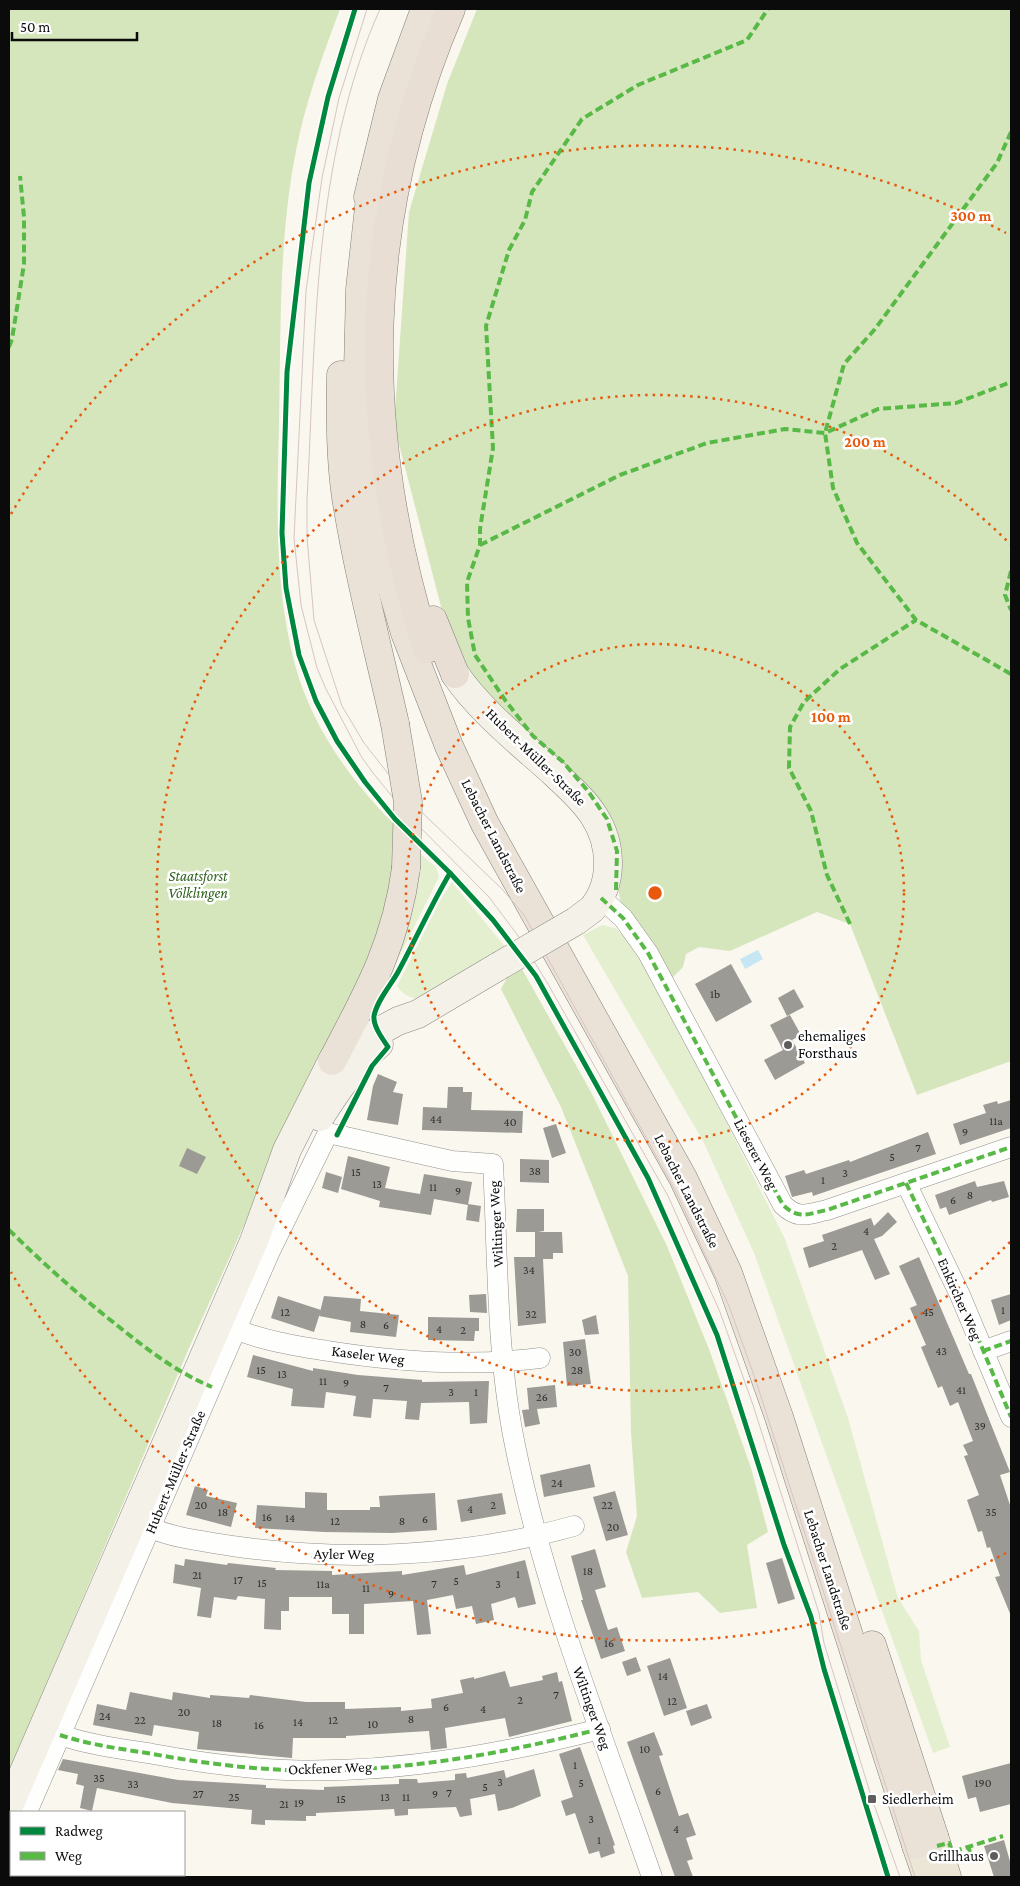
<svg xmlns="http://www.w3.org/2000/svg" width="1020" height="1886" font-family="'Crimson Pro',serif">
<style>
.green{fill:#e4efcf}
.forest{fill:#d5e6bd}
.water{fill:#c6e6f3}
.building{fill:#9c9a95}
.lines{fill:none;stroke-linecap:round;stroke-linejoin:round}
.minor-casing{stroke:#93918e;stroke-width:21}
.secondary-casing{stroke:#898884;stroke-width:29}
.primary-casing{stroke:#807f7b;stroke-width:29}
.trunk-casing{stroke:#807f7b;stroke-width:29}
.motorway-casing{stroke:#807f7b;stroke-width:29}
.minor{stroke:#fefefd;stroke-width:20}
.secondary{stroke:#f4f2e8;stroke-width:28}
.primary{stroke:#ece6d7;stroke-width:28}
.trunk{stroke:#eae2d6;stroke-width:28}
.motorway{stroke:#e9ded4;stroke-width:28}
.tram{stroke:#d6c4c4;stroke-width:1}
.secondary-bridge-casing{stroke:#898884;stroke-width:29;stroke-linecap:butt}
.trunk-bridge-casing{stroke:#807f7b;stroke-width:29;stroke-linecap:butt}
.secondary-bridge{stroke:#f4f2e8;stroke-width:28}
.trunk-bridge{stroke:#eae2d6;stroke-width:28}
.quiet{stroke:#58b947;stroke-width:4;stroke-dasharray:8 4;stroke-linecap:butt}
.cycleway-casing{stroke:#fff;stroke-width:8}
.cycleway{stroke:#00873e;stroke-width:5}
.ring{fill:none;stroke:#e8590c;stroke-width:2.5;stroke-dasharray:2.5 5}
.poi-dot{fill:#5f5e5b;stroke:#fff;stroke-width:2}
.labels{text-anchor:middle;stroke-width:5;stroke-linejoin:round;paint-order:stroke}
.number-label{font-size:12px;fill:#2f2f2e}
.street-label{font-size:15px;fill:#0b0b0b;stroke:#fff}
.park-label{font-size:15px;font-style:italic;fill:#2e611d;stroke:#fff}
.poi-label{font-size:15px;fill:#0b0b0b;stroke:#fff;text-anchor:start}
.centre{fill:#e8590c;stroke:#fff;stroke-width:2.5}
.ring-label{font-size:15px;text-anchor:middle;font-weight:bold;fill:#e8590c;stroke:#fff;stroke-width:5;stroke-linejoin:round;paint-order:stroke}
</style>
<rect width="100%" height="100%" fill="#faf7ef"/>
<g class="green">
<path d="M419,853L436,867L439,877L388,979Z"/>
<path d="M452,882L506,948L419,999C410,998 402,994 397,986L441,899Z"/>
<path d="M602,925L615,928L626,938L658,986L785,1239L848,1418L898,1598L919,1631L921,1660L950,1747L933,1753L754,1253L703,1141L583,935Z"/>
</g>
<g class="forest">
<path d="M9,9H340C325,49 310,90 300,132C278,227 281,327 279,424C277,505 274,586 295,665C312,727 352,783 397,827L385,928L265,1178L189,1348L9,1772Z"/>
<path d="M477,9H1011V1061L917,1095L850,924L817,912L730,951L699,947L686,954L683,967L672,978L621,903C617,889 619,886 621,873C623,853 618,833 609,815L474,681L445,622L394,425L409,212L447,84Z"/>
<path d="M522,969L591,1092L667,1246L709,1349L751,1468L768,1532L747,1545L757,1608L720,1613L698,1592L642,1598L626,1552L637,1516L631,1432L628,1276L561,1107L501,989L507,978Z"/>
</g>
<path class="water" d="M758,950L763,959L745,969L740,959Z"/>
<g class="building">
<path d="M731,964L752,1002L716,1022L695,984Z"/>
<path d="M794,989L804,1007L787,1016L778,998Z"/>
<path d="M790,1015L801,1035L792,1040L805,1063L775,1080L764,1060L783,1050L770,1025Z"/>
<path d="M378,1074L397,1082L393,1092L403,1094L398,1125L367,1120L373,1086Z"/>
<path d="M448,1087H463V1092H472L471,1110L523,1111L522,1133L422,1130L423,1107L447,1108Z"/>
<path d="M1011,1100V1128L960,1145L953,1124L986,1113L983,1105L997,1101L998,1104Z"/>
<path d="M556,1124L566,1153L552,1158L543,1128Z"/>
<path d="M928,1132L936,1154L813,1196L812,1192L792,1197L785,1176L804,1170L806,1174L849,1160L850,1162Z"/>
<path d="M187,1148L206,1157L197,1174L179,1166Z"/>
<path d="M348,1156L390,1167L385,1188L420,1194L424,1174L472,1182L468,1205L434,1199L431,1215L379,1207L380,1201L341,1189Z"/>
<path d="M520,1159L549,1160V1183L520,1182Z"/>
<path d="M326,1172L342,1177L338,1193L322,1188Z"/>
<path d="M975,1181L977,1187L1004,1181L1009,1197L992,1202L991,1200L949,1215L946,1207L940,1209L935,1195Z"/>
<path d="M468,1204L481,1206L479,1222L466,1220Z"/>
<path d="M517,1209H544V1231L538,1232H562L563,1253H553V1259H543L546,1323L518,1326L514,1257H535V1232H516Z"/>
<path d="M888,1212L897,1222L882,1236L874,1239L890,1274L875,1280L862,1250L809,1268L803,1248L824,1241L822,1235L871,1218L874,1226Z"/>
<path d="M919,1257L969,1374H971L1010,1472L1000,1475L1011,1508V1616L995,1577L1000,1576L990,1547L987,1548L982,1531L978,1532L967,1500L979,1495L964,1456L968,1455L963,1445L973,1441L958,1402L950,1406L942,1386L938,1388L921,1347L926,1345L910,1308L917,1305L899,1266Z"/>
<path d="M486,1294L487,1313L470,1312L469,1295Z"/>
<path d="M1011,1294V1320L999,1325L991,1300Z"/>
<path d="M278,1296L321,1310L314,1332L271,1318Z"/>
<path d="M324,1296L361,1299L360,1311L399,1315L396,1337L350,1332L351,1322L319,1316Z"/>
<path d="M596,1315L599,1334L585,1335L582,1320Z"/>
<path d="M428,1317L479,1318V1331H475L474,1341L428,1340Z"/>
<path d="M585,1339L591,1384L567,1386L563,1342Z"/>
<path d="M253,1355L313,1371V1368L358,1375L422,1380V1382L489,1381L487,1423L470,1424L469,1402L421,1403L419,1420L405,1419L407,1401L373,1399L371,1418L353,1416L356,1396L326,1392L324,1408L291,1406L293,1389L247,1377Z"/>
<path d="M555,1385L557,1407L537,1409L540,1424L525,1427L522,1410L532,1409L529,1410L527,1388Z"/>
<path d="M590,1464L595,1487L544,1497L540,1475Z"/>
<path d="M195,1486L208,1490L206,1496L237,1503L231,1527L186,1515Z"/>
<path d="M615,1491L628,1535L606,1541L593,1497Z"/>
<path d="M305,1492L327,1493V1510H370V1507H380L379,1496L435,1493L437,1530L392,1533L324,1532L255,1528L257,1505L305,1508Z"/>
<path d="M502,1493L506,1514L461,1522L457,1500Z"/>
<path d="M595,1549L606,1587L595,1590L608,1630L617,1627L625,1651L601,1659L581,1600H583L571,1556Z"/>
<path d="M782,1558L795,1599L778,1604L766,1563Z"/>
<path d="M185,1559L227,1565L228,1563L276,1568L275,1570L332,1571V1575L402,1571V1575L464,1565L466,1575L525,1560L536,1604L518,1608L515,1597L491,1604L494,1620L476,1624L472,1606L456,1609L453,1595L427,1600L431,1634L417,1635L413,1601L364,1604V1634H349V1614H332V1597H289V1611H281V1630L264,1629L265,1599L238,1596L236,1600L214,1597L211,1618L197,1616L201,1588L173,1583L175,1564L184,1566Z"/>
<path d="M636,1657L641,1671L627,1676L622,1662Z"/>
<path d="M670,1658L687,1708L664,1716L647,1666Z"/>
<path d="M505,1671L510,1687L543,1680L542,1676L557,1672L559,1682L562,1681L572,1721L509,1737L505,1718L445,1728L447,1748L431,1750L429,1731L346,1736V1738H293L292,1758L197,1749L199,1732L154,1725L152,1736L93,1725L97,1704L126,1710L130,1692L172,1700L173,1692L210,1698V1695L249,1698L250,1695L306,1702H345V1709L401,1707V1711L432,1708L431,1699L463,1693L460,1680L474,1677V1679Z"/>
<path d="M707,1704L712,1718L691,1726L686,1711Z"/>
<path d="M654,1732L663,1755L659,1756L679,1816L688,1813L696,1835L686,1838L693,1859L687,1861L693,1877H675L627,1742Z"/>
<path d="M580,1747L615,1845L613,1846L615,1853L601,1858L599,1851L589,1854L575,1813L566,1816L561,1801L573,1797L559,1754Z"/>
<path d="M63,1759L178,1780L266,1785V1788L324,1790V1787L399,1784V1779H417L418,1783L455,1780V1774L466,1773L467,1778L504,1770L506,1778L534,1769L541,1796L512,1808L498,1811L495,1794L470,1799L472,1815L460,1817L456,1807L408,1809V1815L395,1816L394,1809L316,1813V1816H306V1821L265,1820V1825L251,1824L252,1810L172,1803L97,1788L92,1811L80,1808L84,1786L76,1784L78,1774L58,1770Z"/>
<path d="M1011,1763V1804L980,1812L976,1797L968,1799L962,1776Z"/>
<path d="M1004,1840L1011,1865V1877H994L984,1846Z"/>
</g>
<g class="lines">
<g class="minor-casing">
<g id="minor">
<path d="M601,898L623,918L648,953L783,1205C799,1220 807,1214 827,1210L1011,1147"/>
<path d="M906,1183L960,1295L1011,1417"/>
<path d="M235,1329C264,1341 297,1346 328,1351C398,1362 469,1367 540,1358"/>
<path d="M983,1351L1011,1341"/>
<path d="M151,1528C177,1539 204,1541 232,1546C345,1562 464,1557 574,1526"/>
<path d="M60,1735C90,1745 122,1749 153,1754C196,1762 240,1768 285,1770C391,1774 498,1755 600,1729"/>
<path d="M27,1812L270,1251L328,1133L452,1161L493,1164C498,1258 496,1357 516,1450C546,1596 603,1736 652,1877"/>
<path d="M9,1854L11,1848"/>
</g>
</g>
<g class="secondary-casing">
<g id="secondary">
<path d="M455,674C481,712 521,743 555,774C569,787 584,800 594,816C612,844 614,883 592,909"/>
<path d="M320,1117C337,1090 354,1065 379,1044"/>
<path d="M9,1806L254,1241L287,1150L332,1061L372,1035L398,1021L418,1014L499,966"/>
</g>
</g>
<g class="primary-casing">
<g id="primary">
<path d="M934,1836L947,1877"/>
<path d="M916,1845L927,1877"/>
</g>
</g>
<g class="trunk-casing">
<g id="trunk">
<path d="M372,180L360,289L358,370L360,429L366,483L377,536L405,633L449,746L485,824L683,1178L728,1273L779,1417L916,1845"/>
<path d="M368,197L392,99L425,9"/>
<path d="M341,375C340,416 340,457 346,497C358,573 378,648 395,724"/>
<path d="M332,1061C367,995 396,944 406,868"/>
<path d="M872,1645L934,1836"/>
</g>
</g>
<g class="motorway-casing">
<g id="motorway">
<path d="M433,620L455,674"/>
<path d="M427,649C359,431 360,221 451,9"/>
</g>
</g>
<use href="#minor" class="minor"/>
<use href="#secondary" class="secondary"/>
<use href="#primary" class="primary"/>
<use href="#trunk" class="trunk"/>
<use href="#motorway" class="motorway"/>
<g class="tram">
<path d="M367,9L339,98L322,178L306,291L294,538L301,605L317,668L326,689L361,756L373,773L404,811L489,897L519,937L548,984L668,1196L720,1312L753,1405L819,1613L824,1643L872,1799L900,1877"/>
<path d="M380,9C312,161 316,337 307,500V537L314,620L342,706L364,743L409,800L502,889L524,915L676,1192L729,1306L755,1378L915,1877"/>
</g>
<g class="secondary-bridge-casing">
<path id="secondary-bridge" d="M499,966L576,921L592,909"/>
</g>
<g class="trunk-bridge-casing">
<path id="trunk-bridge" d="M395,724L408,802L406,868"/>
</g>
<use href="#secondary-bridge" class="secondary-bridge"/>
<use href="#trunk-bridge" class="trunk-bridge"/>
<g class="quiet">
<path d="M1011,132L997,163L875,329L844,364L825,433L833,488L857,543L916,620L1011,674"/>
<path d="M9,347L12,339L24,264V217L20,176"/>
<path d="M480,545L620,475L707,443L785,429L825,433L878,409L956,403L1011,382"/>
<path d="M1011,571L1005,595L1011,610"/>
<path d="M616,890L617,851L607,819L588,791L563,762L533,736L505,700L475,655L468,618L467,582L480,545V529L493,448L486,326L509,250L525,220L532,192L582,119L638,85L747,40L768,9"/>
<path d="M601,898L623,918L648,953L783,1205C799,1220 807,1214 827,1210L1011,1147"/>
<path d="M850,924L827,875L811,811L789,768L790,727L804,702L840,669L916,620"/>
<path d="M906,1183L960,1295L1011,1417"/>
<path d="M9,1230C42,1262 76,1293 113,1322C144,1347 174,1371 212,1387"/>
<path d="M983,1351L1011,1341"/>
<path d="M60,1735C90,1745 122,1749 153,1754C196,1762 240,1768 285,1770C391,1774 498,1755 600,1729"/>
<path d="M937,1846L949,1843L952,1852L1003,1836"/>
<path d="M968,1846L972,1858"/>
</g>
<g class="cycleway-casing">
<g id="cycleway">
<path d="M355,9L328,97L309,183L287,372L282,533L286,588L299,655L316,701L337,741L365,782L395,819L450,873L493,920L536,976L648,1178L717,1335L784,1545L811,1617L824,1669L888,1877"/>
<path d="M337,1135L372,1066L388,1047C382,1038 373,1026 374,1016C377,1000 391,985 398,972C416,939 431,905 450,873"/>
</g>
</g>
<use href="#cycleway" class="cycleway"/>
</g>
<g class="ring">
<circle cx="655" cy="893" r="249"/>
<path d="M1010 1242A498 498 0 1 1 1010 544"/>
<path d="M1006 1553A747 747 0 0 1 11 1272M11 514A747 747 0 0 1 1006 233"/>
</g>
<g class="poi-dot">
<circle cx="788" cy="1045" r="5"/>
<rect x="867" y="1794" width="10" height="10" rx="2.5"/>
<circle cx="994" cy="1856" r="5"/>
</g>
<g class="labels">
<g class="number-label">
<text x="715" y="998">1b</text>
<text x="436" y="1123">44</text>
<text x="996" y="1125">11a</text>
<text x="510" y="1126">40</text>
<text x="965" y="1136">9</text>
<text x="918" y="1152">7</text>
<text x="892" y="1161">5</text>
<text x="535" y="1175">38</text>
<text x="356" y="1176">15</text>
<text x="845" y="1177">3</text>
<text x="823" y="1184">1</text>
<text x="377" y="1188">13</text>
<text x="433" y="1191">11</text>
<text x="458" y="1195">9</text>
<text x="970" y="1199">8</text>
<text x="953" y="1204">6</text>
<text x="866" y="1235">4</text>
<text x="834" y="1250">2</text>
<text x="529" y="1274">34</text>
<text x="1003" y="1314">1</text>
<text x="285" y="1316">12</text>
<text x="928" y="1316">45</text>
<text x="531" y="1318">32</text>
<text x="363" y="1328">8</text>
<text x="386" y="1329">6</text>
<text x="439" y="1333">4</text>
<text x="463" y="1334">2</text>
<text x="941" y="1355">43</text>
<text x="575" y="1356">30</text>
<text x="261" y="1374">15</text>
<text x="577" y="1374">28</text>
<text x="282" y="1378">13</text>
<text x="323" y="1385">11</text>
<text x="346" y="1387">9</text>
<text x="386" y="1392">7</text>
<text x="961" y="1394">41</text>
<text x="451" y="1396">3</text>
<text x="476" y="1396">1</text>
<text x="542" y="1401">26</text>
<text x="980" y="1430">39</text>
<text x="557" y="1487">24</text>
<text x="201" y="1509">20</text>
<text x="493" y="1509">2</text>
<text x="607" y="1509">22</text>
<text x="470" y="1513">4</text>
<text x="223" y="1516">18</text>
<text x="991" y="1516">35</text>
<text x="267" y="1521">16</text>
<text x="290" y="1522">14</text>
<text x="425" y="1523">6</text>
<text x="335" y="1525">12</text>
<text x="402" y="1525">8</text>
<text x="613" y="1531">20</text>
<text x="588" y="1575">18</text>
<text x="518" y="1578">1</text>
<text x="197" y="1579">21</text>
<text x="238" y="1584">17</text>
<text x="456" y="1585">5</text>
<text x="262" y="1587">15</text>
<text x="323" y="1588">11a</text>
<text x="434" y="1588">7</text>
<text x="498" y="1588">3</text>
<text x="366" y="1592">11</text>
<text x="391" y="1598">9</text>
<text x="609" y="1647">16</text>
<text x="663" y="1680">14</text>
<text x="556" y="1699">7</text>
<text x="520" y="1704">2</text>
<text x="672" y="1705">12</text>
<text x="446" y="1711">6</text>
<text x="483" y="1713">4</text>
<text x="184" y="1716">20</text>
<text x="105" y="1720">24</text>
<text x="411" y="1723">8</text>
<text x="140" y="1724">22</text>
<text x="333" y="1724">12</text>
<text x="298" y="1726">14</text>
<text x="217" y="1727">18</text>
<text x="373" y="1728">10</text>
<text x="259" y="1729">16</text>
<text x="645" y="1753">10</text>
<text x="575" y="1769">1</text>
<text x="99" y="1782">35</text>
<text x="500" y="1786">3</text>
<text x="581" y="1787">5</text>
<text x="983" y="1787">190</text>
<text x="133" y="1788">33</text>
<text x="485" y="1791">5</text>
<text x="658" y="1795">6</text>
<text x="449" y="1797">7</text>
<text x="198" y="1798">27</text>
<text x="435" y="1798">9</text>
<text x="234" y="1801">25</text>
<text x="385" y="1801">13</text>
<text x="406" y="1801">11</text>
<text x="341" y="1803">15</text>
<text x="299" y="1807">19</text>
<text x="284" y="1808">21</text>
<text x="591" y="1823">3</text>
<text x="676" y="1833">4</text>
<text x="599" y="1844">1</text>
</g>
<g class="street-label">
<text transform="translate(536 757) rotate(44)" y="5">Hubert-Müller-Straße</text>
<text transform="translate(494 836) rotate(63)" y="5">Lebacher Landstraße</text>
<text transform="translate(756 1154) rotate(62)" y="5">Lieserer Weg</text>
<text transform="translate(687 1191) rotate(63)" y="5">Lebacher Landstraße</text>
<text transform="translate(496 1224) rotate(-93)" y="5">Wiltinger Weg</text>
<text transform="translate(960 1299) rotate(66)" y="5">Enkircher Weg</text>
<text transform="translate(368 1355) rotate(7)" y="5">Kaseler Weg</text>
<text transform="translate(175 1472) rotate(-67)" y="5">Hubert-Müller-Straße</text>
<text transform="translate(344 1554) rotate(1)" y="5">Ayler Weg</text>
<text transform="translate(828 1570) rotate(72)" y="5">Lebacher Landstraße</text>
<text transform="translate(592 1708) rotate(70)" y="5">Wiltinger Weg</text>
<text transform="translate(330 1768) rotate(-2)" y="5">Ockfener Weg</text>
</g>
<g class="park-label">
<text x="198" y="881">Staatsforst<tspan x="198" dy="17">Völklingen</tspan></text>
</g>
<g class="poi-label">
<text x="798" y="1041">ehemaliges<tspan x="798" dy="17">Forsthaus</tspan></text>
<text x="882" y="1804">Siedlerheim</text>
<text x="984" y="1861" text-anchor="end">Grillhaus</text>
</g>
</g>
<circle cx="655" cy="893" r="8" class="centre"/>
<g class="ring-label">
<text x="971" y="221">300 m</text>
<text x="865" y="447">200 m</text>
<text x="831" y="722">100 m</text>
</g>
<rect width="1020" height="1886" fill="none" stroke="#0b0b0b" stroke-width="20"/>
<rect x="10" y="1811" width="175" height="65" fill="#ffffff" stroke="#9d9d9d"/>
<rect x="20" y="1827" width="25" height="8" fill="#00873e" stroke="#9d9d9d"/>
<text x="55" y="1836" font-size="15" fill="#0b0b0b">Radweg</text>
<rect x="20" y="1852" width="25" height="8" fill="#58b947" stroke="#9d9d9d"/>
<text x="55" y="1861" font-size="15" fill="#0b0b0b">Weg</text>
<path d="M12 32v8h125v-8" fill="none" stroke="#0b0b0b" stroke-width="2.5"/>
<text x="20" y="32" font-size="15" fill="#0b0b0b" stroke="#ffffff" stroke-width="4" paint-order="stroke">50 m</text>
</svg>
